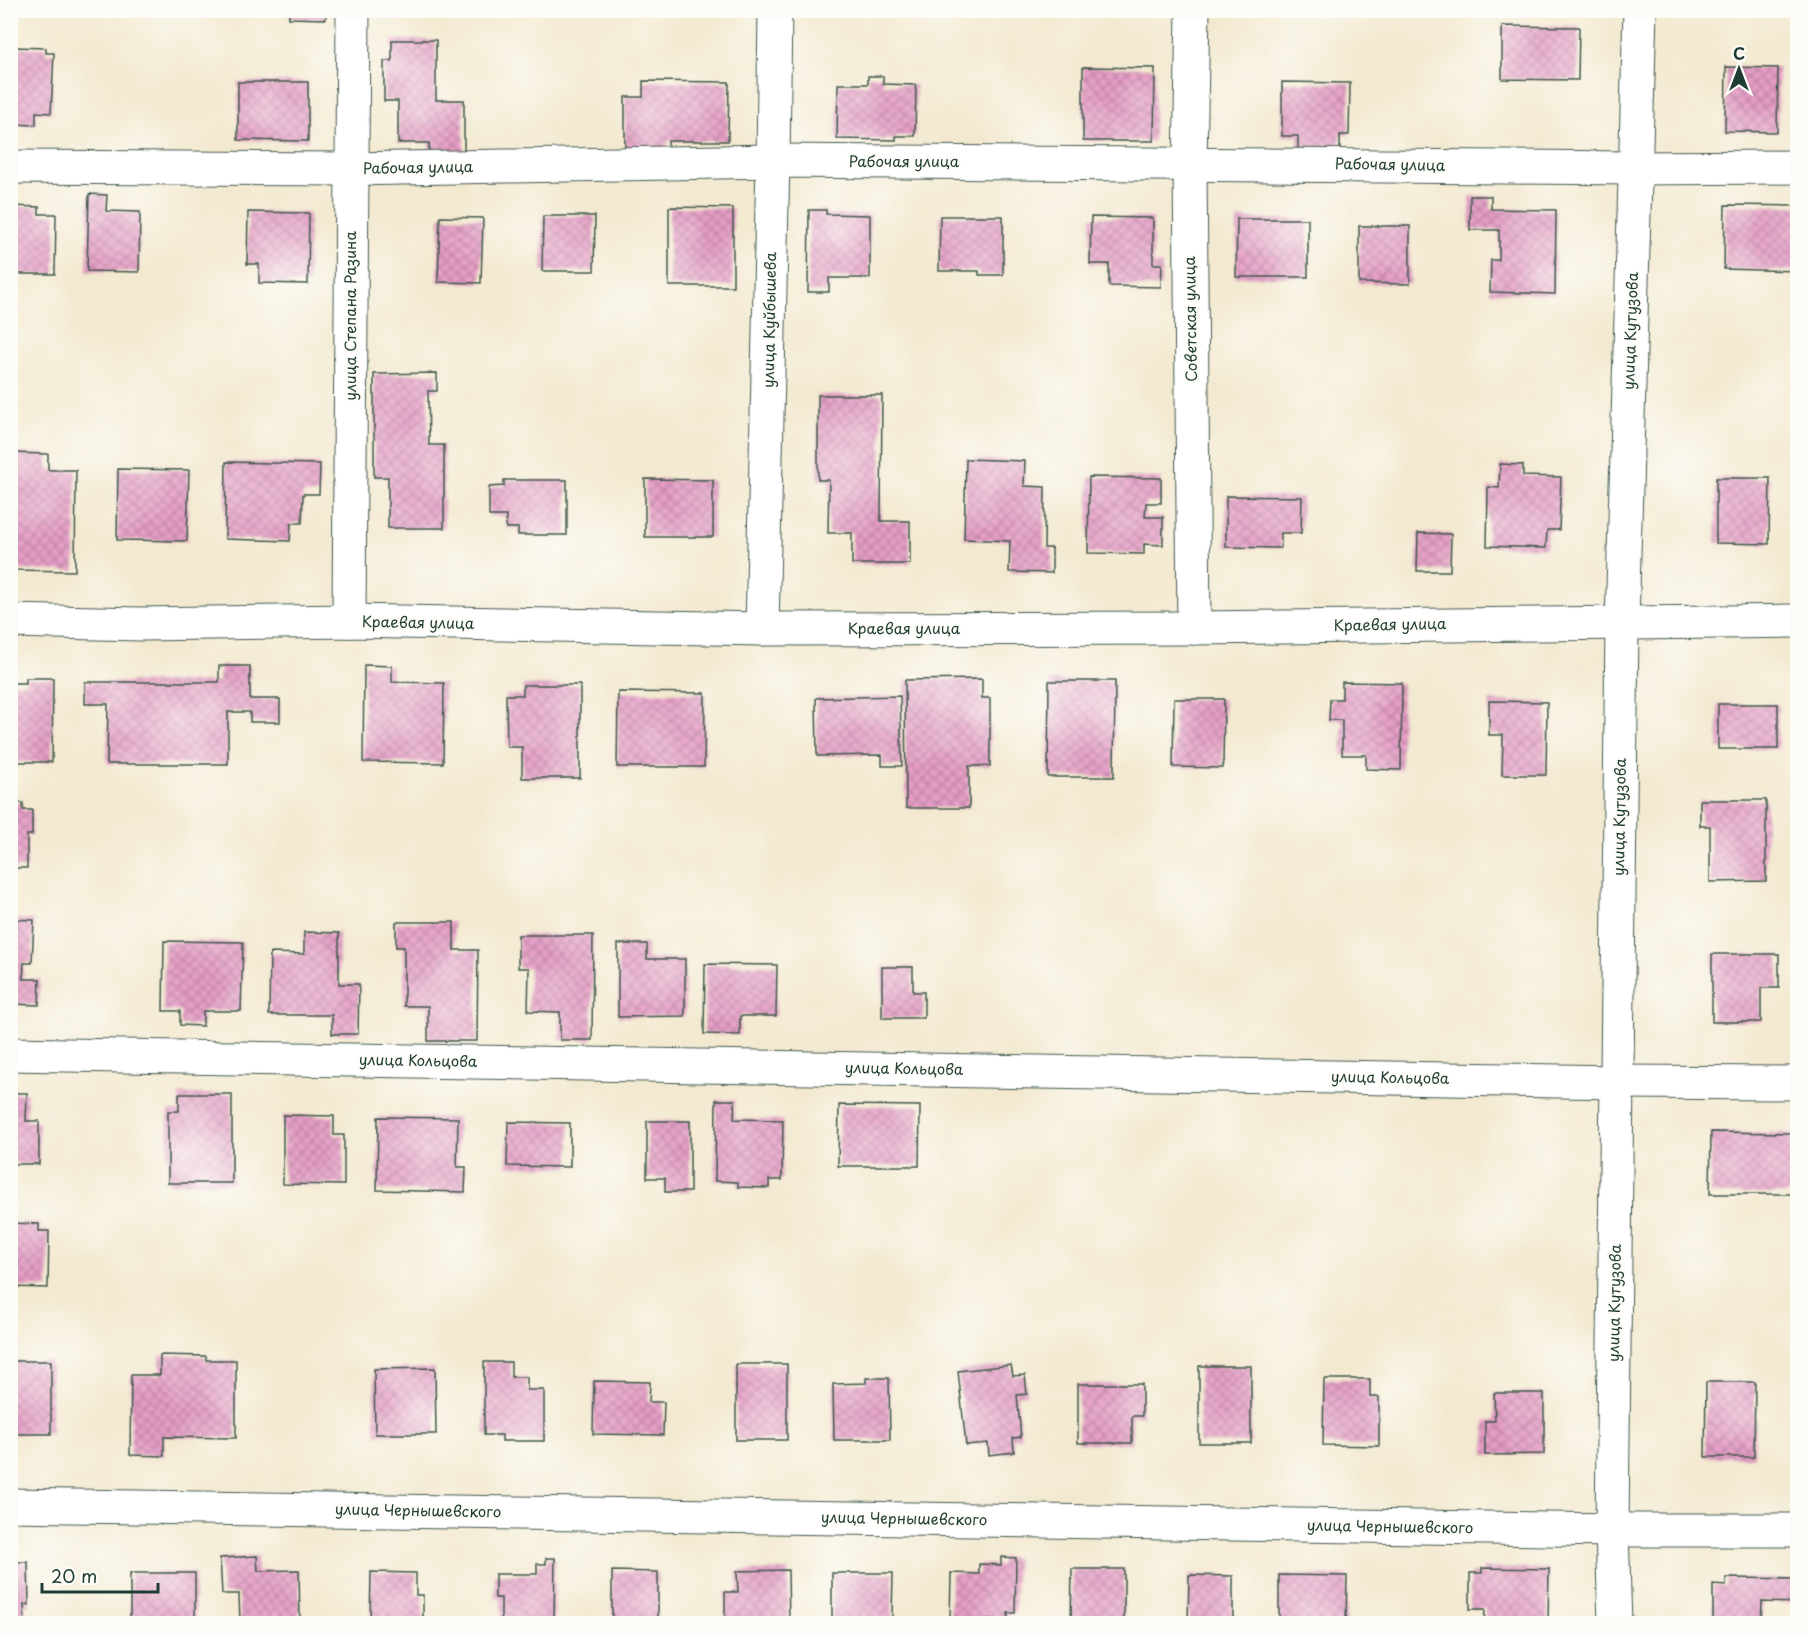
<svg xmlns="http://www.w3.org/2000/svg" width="1808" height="1634" font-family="'Playpen Sans',sans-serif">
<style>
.building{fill:url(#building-cross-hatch)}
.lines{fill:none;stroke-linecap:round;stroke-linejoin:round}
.street-casing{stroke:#3f574b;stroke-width:35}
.street{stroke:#fff;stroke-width:33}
.labels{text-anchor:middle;stroke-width:4.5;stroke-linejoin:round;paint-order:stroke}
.street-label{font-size:15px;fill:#1f3d34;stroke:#fdfcf7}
</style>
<defs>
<pattern id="building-cross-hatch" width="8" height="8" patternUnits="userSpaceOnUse" patternTransform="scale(1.5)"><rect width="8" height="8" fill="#e69ec6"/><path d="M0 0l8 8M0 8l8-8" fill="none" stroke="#ba82a2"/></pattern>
</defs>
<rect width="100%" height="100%" fill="#fdfcf7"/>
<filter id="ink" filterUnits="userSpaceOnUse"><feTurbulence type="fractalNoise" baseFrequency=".0167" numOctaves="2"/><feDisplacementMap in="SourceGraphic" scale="12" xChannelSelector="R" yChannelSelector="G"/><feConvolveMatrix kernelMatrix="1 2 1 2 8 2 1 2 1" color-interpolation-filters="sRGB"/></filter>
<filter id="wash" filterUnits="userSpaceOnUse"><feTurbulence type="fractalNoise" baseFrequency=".008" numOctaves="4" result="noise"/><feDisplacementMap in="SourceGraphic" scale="24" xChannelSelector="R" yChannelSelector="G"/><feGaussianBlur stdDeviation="1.35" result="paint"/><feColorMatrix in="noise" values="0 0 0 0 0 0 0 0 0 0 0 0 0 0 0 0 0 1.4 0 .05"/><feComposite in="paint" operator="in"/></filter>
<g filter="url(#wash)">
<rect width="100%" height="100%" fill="#f3e9d0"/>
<g id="blocks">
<g class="building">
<path d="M289,10H326V19L289,18Z"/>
<path d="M1502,26L1579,27L1578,80L1502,79Z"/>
<path d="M392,40H436V100H464V153H429V143H398V101H384V61H392Z"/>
<path d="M14,47L46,48V53H54L51,113L36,112V125L10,124V51H14Z"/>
<path d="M1083,67L1155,68L1154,141H1083Z"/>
<path d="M1726,67L1778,68L1777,132L1725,131Z"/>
<path d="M868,76H883V84L916,85L915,136H896V140L837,139L838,84H868Z"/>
<path d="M643,81L729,82L728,141H668V151H625V97H643Z"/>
<path d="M238,82H308V141L238,140Z"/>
<path d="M1282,82L1350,83L1349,135H1340V151L1298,150V136H1282Z"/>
<path d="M89,194L107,195L106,211L140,212L139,272L87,271Z"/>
<path d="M1470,196H1491V209L1556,210L1555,294L1490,292L1491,260H1499V230H1470Z"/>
<path d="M1725,205L1798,206V271L1724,269Z"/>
<path d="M10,206L39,207V214H56L55,274H10Z"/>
<path d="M669,207L733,208V286H669Z"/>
<path d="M809,210H826V214L870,215V278H829V292H808Z"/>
<path d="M248,212L309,213L308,284L259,283V264H247Z"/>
<path d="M543,216H595L594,271H542Z"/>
<path d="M940,216H1003V275H979V271H939Z"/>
<path d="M440,217L483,218L481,283L438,282Z"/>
<path d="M1091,217L1153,218V264H1162L1161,287L1109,286V264H1090Z"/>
<path d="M1237,219H1308V277H1236Z"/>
<path d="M1359,226H1410V284L1359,283Z"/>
<path d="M437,373V391H428L429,445H444V528H388V477H374V374Z"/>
<path d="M818,395H882L881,521H910V564H852V533H828L829,480H818Z"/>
<path d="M10,453L48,454V470H76L75,571L10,570Z"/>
<path d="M966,459L1025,461L1024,486L1045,487L1044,548H1052V573L1009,572L1010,541L964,539Z"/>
<path d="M226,462L320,464L319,494H303L302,523H291L290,541L225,539Z"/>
<path d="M1500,464L1523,465V476L1561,477L1559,530H1547L1546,548L1487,546L1488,487L1499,488Z"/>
<path d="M118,469L189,470L187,541L117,540Z"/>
<path d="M1089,477L1161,478V503H1146L1145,517H1163V545L1144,544V554L1088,553Z"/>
<path d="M1716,478H1770L1769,544L1716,543Z"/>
<path d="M645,479L713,480V537H645Z"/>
<path d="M504,480H567V535H518V528H506V516H489V487L504,486Z"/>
<path d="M1226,496L1302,497L1301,533H1281V548L1226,547Z"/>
<path d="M1418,533L1451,534L1450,571H1417Z"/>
<path d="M364,665L392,666V682L444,683L443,763L363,762Z"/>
<path d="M219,666H250V699H280V722H250V712H228V764H107L108,704H85V682H219Z"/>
<path d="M26,678H53L52,762H10V683H26Z"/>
<path d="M982,679V698H990V766H969V808H906L905,680Z"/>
<path d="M1049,681H1115L1114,777H1048Z"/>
<path d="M1342,682L1402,683L1401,770L1366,769V755H1342V720H1329L1330,699H1342Z"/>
<path d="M523,685H580V778H522V747H507L506,695H523Z"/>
<path d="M618,692L705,693L704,767H617Z"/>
<path d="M900,696L902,766H882V755L817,756L816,698Z"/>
<path d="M1174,699H1224L1223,768L1173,767Z"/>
<path d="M1489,701L1547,702L1546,775H1502L1503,735H1489Z"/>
<rect x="1718" y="704" width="60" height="45"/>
<path d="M1700,800H1766V881L1710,882V826H1700Z"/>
<path d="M10,803H23V810H32V835H27V868H10Z"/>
<path d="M10,919L34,920L32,963H24L23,979H40L39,1005L10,1004Z"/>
<path d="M396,922H454V950H478L477,1041H428V1006H404V947H396Z"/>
<path d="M304,932L339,933V984H359L358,1034H332V1015H269L270,953L304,954Z"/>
<path d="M518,935H593L592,1040H560V1012L528,1011L529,968H518Z"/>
<path d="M164,941L243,942L241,1011H203V1026L180,1025V1011H163Z"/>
<path d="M618,944H647V959H685V1016L618,1017Z"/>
<path d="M1712,954H1779V988H1761V1022H1712Z"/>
<path d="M705,964L777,965L776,1016H740V1035L704,1034Z"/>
<path d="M882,967H913V992H924V1018H882Z"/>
<path d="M10,1093H27L26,1121H39V1164H10Z"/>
<path d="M179,1094H232V1183H168V1111H179Z"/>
<path d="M716,1100H735L734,1119L783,1120L782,1180H769V1188L738,1187V1182L715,1181Z"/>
<path d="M839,1105L920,1106L919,1166H838Z"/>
<path d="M283,1115L334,1116V1135H344V1185L283,1184Z"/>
<path d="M378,1117L458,1118L457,1167H466L465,1192L377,1190Z"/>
<path d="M647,1121H690V1192H665V1178H647Z"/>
<path d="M508,1122L570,1123V1167L507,1166Z"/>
<path d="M1711,1132L1792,1133V1194H1710Z"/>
<path d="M10,1223L39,1224V1231H49L48,1288L10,1287Z"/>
<path d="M160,1355L206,1356V1360H236V1438L164,1437V1456L130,1455L131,1375H160Z"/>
<rect x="10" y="1361" width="41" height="73"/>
<path d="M484,1362H511V1377H527V1390H544V1441H502V1435H484Z"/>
<rect x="736" y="1364" width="51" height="76"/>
<path d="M1011,1365L1013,1376L1025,1375L1027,1394L1017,1395L1021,1437L1013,1438L1014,1452L989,1455L988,1443L966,1445L958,1371Z"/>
<rect x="1199" y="1366" width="52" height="77"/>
<path d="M435,1368L436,1434H375L374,1369Z"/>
<path d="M866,1378H889L890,1440H834L833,1384L866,1383Z"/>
<path d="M1324,1379H1370V1397H1379V1446L1323,1445Z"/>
<path d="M594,1381L650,1382L649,1402H664L663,1435L593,1434Z"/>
<path d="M1706,1382H1755L1754,1457H1705Z"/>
<path d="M1078,1384H1142V1416H1132V1443H1078Z"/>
<path d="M1494,1393H1544V1454L1485,1455V1421H1495Z"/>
<path d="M257,1556L258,1571L299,1570L300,1624H240L239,1594H222L220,1558Z"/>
<path d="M1001,1557L1016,1558L1015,1613H1008V1620H950L951,1573L979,1574V1564L1001,1565Z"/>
<path d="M546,1558H555L554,1622H501V1598H495V1574H537V1564H546Z"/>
<path d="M10,1562H28L29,1605H24L25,1622H10Z"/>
<path d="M1482,1568L1549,1569L1548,1624H1484L1485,1609H1470V1573H1482Z"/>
<path d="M1072,1569H1124V1624H1071Z"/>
<path d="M788,1570L789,1624H725V1592H738L737,1571Z"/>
<path d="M612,1571L658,1572V1624H612Z"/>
<path d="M371,1572L416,1573V1595H423V1624H370Z"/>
<rect x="130" y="1573" width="65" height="51"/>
<path d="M832,1573H893L892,1618H870V1624H832Z"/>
<path d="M1189,1575L1233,1576V1624H1188Z"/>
<path d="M1279,1575L1347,1576L1346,1624H1279Z"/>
<path d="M1726,1578L1798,1579V1603L1762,1602L1761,1624H1713V1585L1726,1586Z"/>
</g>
</g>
</g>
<g filter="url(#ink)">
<use href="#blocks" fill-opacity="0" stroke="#3f574b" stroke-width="1.5"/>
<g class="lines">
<g class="street-casing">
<g id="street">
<path d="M1193,10L1190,163L1194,628"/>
<path d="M10,167L352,169L773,161L1635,168L1798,167"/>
<path d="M10,621L141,624L349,621L762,629L1194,628L1798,621"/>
<path d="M349,621L353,10"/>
<path d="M762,629L773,161L775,10"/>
<path d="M10,1054L1617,1082L1798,1083"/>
<path d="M10,1505L1612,1530H1798"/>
<path d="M1615,1624L1612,1530L1622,623L1640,10"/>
</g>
</g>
<use href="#street" class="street"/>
</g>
</g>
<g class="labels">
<g class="street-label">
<text x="904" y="167">Рабочая улица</text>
<text transform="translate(1390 165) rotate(1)" y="5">Рабочая улица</text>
<text transform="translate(418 168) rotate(-1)" y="5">Рабочая улица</text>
<text transform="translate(351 316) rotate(-90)" y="5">улица Степана Разина</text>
<text transform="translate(1191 319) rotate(-91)" y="5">Советская улица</text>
<text transform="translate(770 320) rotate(-89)" y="5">улица Куйбышева</text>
<text transform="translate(1631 331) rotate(-88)" y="5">улица Кутузова</text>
<text transform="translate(418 623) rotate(1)" y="5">Краевая улица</text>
<text transform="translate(1390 625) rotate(-1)" y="5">Краевая улица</text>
<text x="904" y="634">Краевая улица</text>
<text transform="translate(1620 817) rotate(-89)" y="5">улица Кутузова</text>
<text transform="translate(418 1061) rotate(1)" y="5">улица Кольцова</text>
<text transform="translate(904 1069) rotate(1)" y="5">улица Кольцова</text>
<text transform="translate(1390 1078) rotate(1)" y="5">улица Кольцова</text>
<text transform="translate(1615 1303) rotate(-89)" y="5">улица Кутузова</text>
<text transform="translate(418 1511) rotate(1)" y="5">улица Чернышевского</text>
<text transform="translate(904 1519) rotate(1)" y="5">улица Чернышевского</text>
<text transform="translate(1390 1527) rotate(1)" y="5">улица Чернышевского</text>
</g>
</g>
<rect width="1808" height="1634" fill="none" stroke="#fdfcf7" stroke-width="36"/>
<g transform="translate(1739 69)" stroke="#fdfcf7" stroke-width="4.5" paint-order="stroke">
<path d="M0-4.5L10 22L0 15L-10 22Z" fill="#1f3d34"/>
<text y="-9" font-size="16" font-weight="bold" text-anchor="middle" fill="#1f3d34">С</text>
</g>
<path d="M42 1583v9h116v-9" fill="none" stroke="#1f3d34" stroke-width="3"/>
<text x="51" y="1583" font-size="18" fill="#1f3d34" stroke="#fdfcf7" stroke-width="4.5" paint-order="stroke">20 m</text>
</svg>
